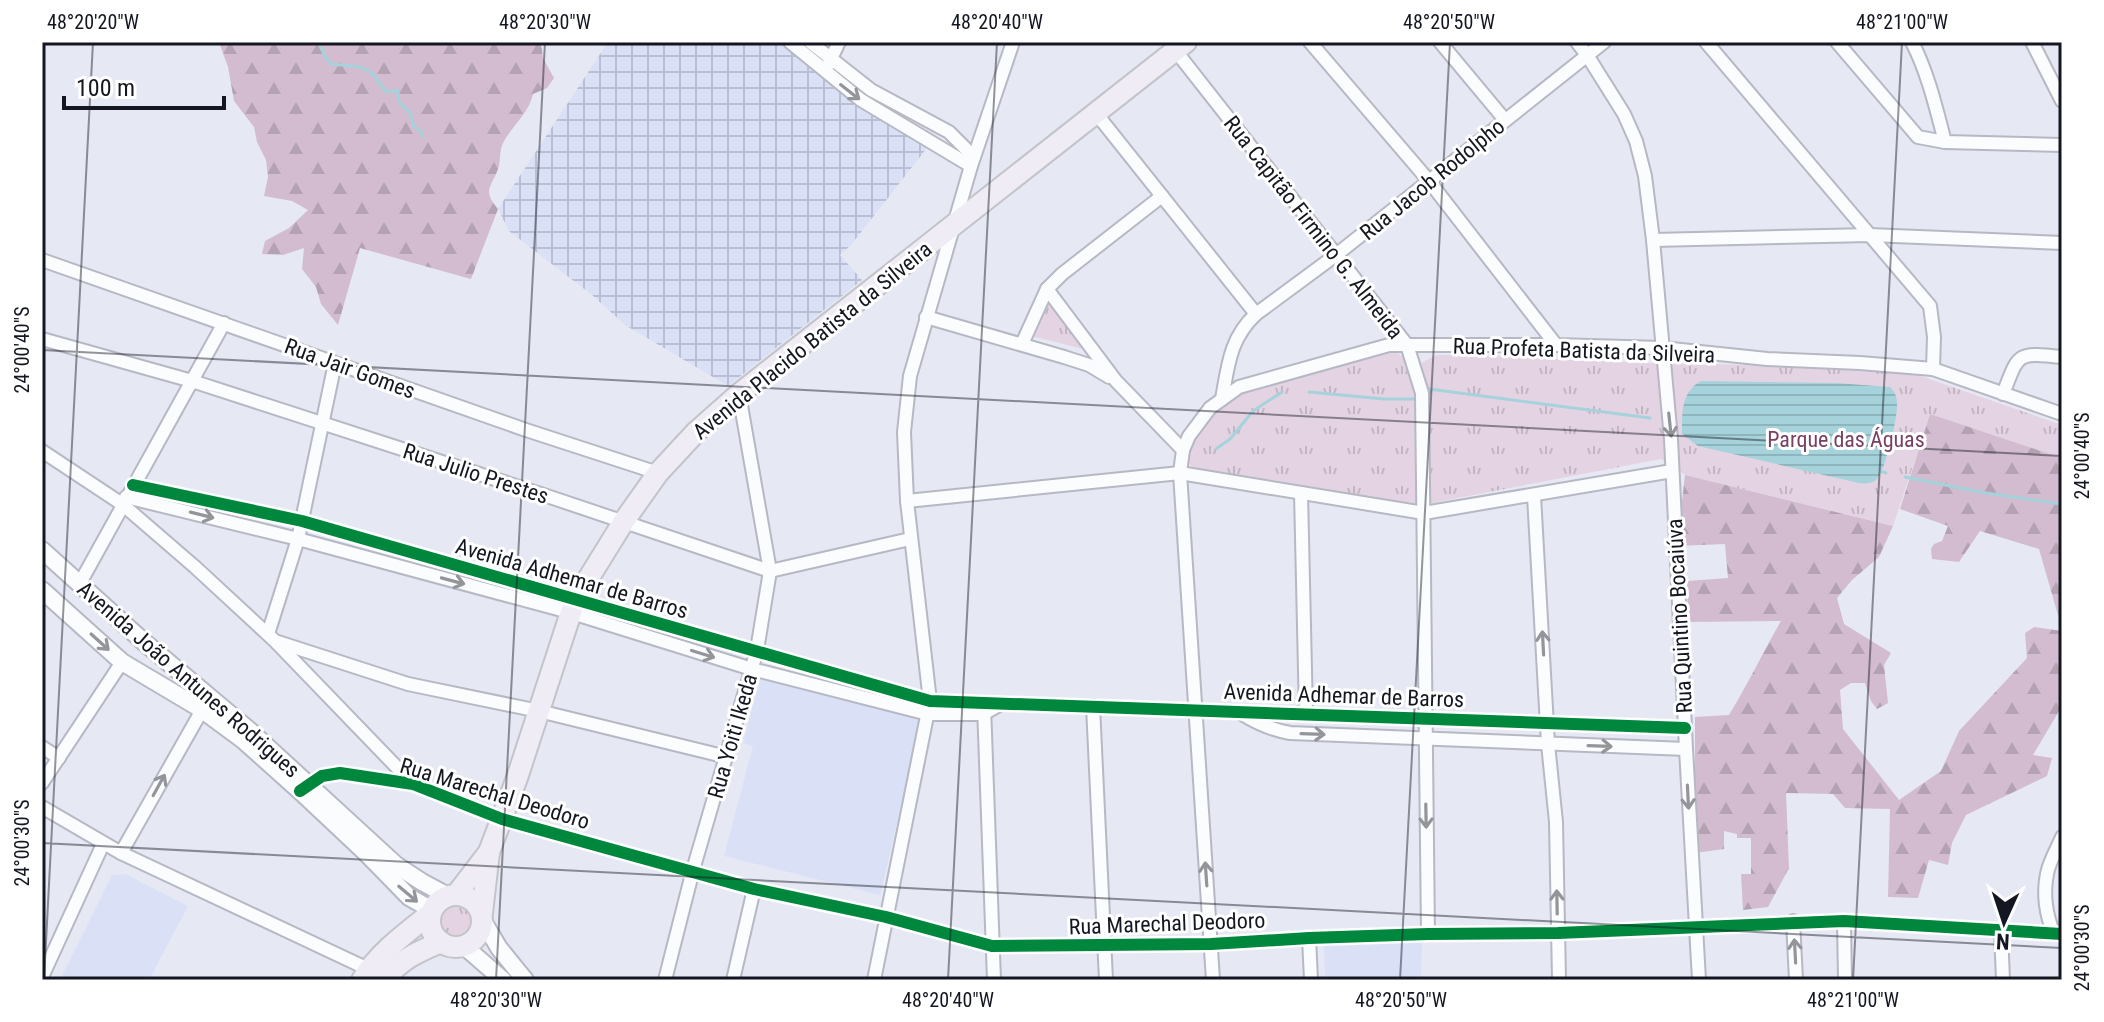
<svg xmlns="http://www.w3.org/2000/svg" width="2104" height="1022" font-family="'Roboto Condensed',sans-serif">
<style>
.built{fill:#dae0f6}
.industrial{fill:url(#industrial-grid)}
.grass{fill:url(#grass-tufts)}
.forest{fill:url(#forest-firs)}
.water{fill:url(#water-rules)}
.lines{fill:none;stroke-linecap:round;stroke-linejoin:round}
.stream{stroke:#a6d2db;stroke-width:3}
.minor-casing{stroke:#b6b8c3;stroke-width:16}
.tertiary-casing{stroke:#b6b8c3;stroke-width:20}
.primary-casing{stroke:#c3c4ca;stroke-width:24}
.minor{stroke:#fbfcfd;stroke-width:12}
.tertiary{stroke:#fbfcfd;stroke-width:16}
.primary{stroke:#efecf5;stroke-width:20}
.cycleway-casing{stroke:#fff;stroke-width:17}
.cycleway{stroke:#00873e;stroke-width:12}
.oneway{stroke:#93959a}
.ticks{fill:none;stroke:#141722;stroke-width:2;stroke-opacity:0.45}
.labels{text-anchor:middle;stroke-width:6;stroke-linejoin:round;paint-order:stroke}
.street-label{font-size:22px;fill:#141722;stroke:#fff}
.park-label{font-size:22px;fill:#794066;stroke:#fff}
.neatline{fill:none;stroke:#141722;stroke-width:3}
.ticks-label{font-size:20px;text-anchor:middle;fill:#141722}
</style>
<defs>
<pattern id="industrial-grid" width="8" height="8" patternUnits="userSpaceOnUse" patternTransform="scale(2)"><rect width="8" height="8" fill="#dae0f6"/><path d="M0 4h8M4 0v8" fill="none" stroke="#babfd3"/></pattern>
<pattern id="grass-tufts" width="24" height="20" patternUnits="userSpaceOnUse" patternTransform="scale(2)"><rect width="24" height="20" fill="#e4d4e3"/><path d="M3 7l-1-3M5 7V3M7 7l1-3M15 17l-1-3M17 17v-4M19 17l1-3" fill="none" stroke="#c3b5c2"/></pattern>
<pattern id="forest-firs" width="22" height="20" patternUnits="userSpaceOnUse" patternTransform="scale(2)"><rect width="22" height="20" fill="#d3bcd0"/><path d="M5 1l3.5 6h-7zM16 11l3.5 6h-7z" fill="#b4a1b2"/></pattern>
<pattern id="water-rules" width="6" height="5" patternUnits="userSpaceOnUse" patternTransform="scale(2)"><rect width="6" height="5" fill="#a6d2db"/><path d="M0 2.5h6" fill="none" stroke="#8eb4bc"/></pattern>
</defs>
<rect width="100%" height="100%" fill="#e6e8f3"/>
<g class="built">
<path d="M761,675L915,717L920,725L880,895L724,856L753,746L743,743Z"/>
<path d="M125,874L188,906L149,980H60L112,875Z"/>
<path d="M1422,937L1421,980H1325L1324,940Z"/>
</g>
<path class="industrial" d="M608,42H782L856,106L927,148L851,245L840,255L862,280L728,386L625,325L592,295L509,231L498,209Z"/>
<g class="grass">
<path d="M1047,296L1083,349L1031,336Z"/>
<path d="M1391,347L1414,367L1436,355H1470L1648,363L1871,367L1909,372L2062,425V458L1930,415L1893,526L1685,475L1661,459L1411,507L1200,470L1193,469L1189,463L1187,459L1188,447L1210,416L1239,387Z"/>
<circle cx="456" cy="921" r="17"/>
</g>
<g class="forest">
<path d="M219,42H541L543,58L554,78L547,88L533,94C529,113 512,126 503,143C499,151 501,161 498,169C491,188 482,190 498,209L471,279L360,248L338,325L321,304L316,287L302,269L304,248L283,255L262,254L265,241L289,228L308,210L292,201L264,196L268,177L266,160L257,142L254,127L234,101L228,67Z"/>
<path d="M1930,414L2062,458V629L2039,549L1980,531L1959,562L1932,559L1931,549L1934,544L1942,541L1948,526L1900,509Z"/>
<path d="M1685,475L1893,526L1879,557L1852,580L1837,598L1844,624L1891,653L1884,665L1888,703L1877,709L1871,701L1865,683H1851L1840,690L1843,729L1899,800L1941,771L1959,731L2027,658L2025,633L2034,627L2062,631V706L2033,755L2052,758L2047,776L1966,815L1952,843L1948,865L1929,860L1918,898L1888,897L1890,809L1845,808L1833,794L1786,793L1789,868L1768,907L1743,910L1741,874H1751V838H1737V834L1724,831V849L1695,853V717L1729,715C1748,684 1763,652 1781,621L1688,622L1687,581L1728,578L1725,544L1677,546Z"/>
</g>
<path class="water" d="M1701,381L1836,383L1890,387C1895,392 1897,397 1897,404C1898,417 1885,471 1877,479C1871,484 1866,484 1859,483L1698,446L1682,434C1682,413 1681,392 1701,381Z"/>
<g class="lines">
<g class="stream">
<path d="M318,42L325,56L331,64L361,67L373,74L386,92L397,90L399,102L410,113L414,127L420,130L422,136"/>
<path d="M1429,389L1650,418"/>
<path d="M1309,392L1384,399H1416"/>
<path d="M1216,449L1230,439L1253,411L1282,392"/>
<path d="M1877,470L1886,473"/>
<path d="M1905,477L1986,493L2062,504"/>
</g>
<g class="minor-casing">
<g id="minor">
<path d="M790,42L861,100L971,166"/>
<path d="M810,42L871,90L949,132L974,157"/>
<path d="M1310,42L1429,181L1556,345"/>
<path d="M1440,42L1505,120"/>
<path d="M1577,42L1587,55L1624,114L1636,141L1645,176L1653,240L1671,439L1686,749L1699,980"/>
<path d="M1706,42L1930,306L1934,337L1933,369"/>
<path d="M1837,42L1918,137L1945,142L2062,145"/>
<path d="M1912,42C1928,73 1936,108 1945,142"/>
<path d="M2032,42L2062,101"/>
<path d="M1175,50L1407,345L1422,393L1428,934"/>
<path d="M828,65L839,42"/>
<path d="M1095,112L1256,314"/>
<path d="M1653,240L1870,235L2062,243"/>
<path d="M42,260L526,430L658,473"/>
<path d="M1047,289L1116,381L1183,450L1180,473L1213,980"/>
<path d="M926,317L1064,357L1089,365L1109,377"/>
<path d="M42,339L192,381L547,496L770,571L910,539"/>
<path d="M1022,344L1047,289L1062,274L1162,196"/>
<path d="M2003,394C2019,353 2016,352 2062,357"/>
<path d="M1222,399C1228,365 1230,338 1256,314L1336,255L1604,42"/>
<path d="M1183,450L1189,436L1210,408L1239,387L1389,345H1556L1662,348L1767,359L1860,363L1933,369L2062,414"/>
<path d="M42,451L122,504L195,567L275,641L413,784"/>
<path d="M133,485L302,521L930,701L1685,728"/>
<path d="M1301,493L1306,715"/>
<path d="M1534,496L1548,744L1556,822L1559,980"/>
<path d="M126,497L298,539L569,612L752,669L928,714H983L1001,704"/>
<path d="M907,501L1180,473L1424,513L1672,471"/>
<path d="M80,583L224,323"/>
<path d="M268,634L298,539L335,363"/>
<path d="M278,642L408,684L539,711L727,757"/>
<path d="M984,706L994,980"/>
<path d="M1093,706L1106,980"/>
<path d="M1242,714C1258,724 1272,730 1290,733L1686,749"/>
<path d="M42,747L59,758"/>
<path d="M42,783L122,662"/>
<path d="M303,788L322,776L340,773L413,784L502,819L754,889L886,917L992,946L1211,944L1309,938L1428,934L1558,933L1844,921L2062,934"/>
<path d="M42,807L121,853L368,969"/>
<path d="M121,853L206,703"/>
<path d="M1793,921L1796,980"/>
<path d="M1844,921L1845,980"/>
<path d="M2001,931L2003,980"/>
<path d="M2054,934C2046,915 2043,894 2047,874C2049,862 2057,849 2062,837"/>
<path d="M1309,938L1311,980"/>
<path d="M42,977L103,844"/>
<path d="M665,980L693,870L757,650L770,571L739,394"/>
<path d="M733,980L754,889"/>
<path d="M874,980L930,701L907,501L904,432L910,376L971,166L1013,42"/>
</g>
</g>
<g class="tertiary-casing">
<g id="tertiary">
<path d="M42,550L144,642L250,731L396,865L422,882L448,896"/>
<path d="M42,590L122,662L201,709L243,740L300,791L367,854L409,897L432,910"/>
<path d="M483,921L499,948L525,980"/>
<path d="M464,946L503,980"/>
</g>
</g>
<g class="primary-casing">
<g id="primary">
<circle cx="456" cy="921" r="26"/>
<path d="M456,895L489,852"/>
<path d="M482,913L489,852L517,778L575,600L624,521L658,473L696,432L739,394L1186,42"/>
<path d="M362,980C378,953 406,933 431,913"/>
<path d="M385,980C400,959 418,952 441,942"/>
</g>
</g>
<use href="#minor" class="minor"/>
<use href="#tertiary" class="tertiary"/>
<use href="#primary" class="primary"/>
<g class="cycleway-casing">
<g id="cycleway">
<path d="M133,485L302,521L930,701L1685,728"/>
<path d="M300,791L322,776L340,773L413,784L502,819L754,889L886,917L992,946L1211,944L1309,938L1428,934L1558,933L1844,921L2062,934"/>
</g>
</g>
<use href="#cycleway" class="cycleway"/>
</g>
<defs><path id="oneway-shaft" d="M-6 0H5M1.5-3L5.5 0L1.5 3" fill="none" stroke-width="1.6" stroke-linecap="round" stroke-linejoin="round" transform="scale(2)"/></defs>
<g class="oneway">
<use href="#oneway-shaft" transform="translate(850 92) rotate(38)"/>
<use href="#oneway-shaft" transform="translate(1670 425) rotate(84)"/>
<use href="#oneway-shaft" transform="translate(202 515) rotate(14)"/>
<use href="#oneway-shaft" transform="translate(453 581) rotate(15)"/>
<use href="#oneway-shaft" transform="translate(100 642) rotate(42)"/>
<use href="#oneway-shaft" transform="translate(1543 643) rotate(-93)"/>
<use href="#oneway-shaft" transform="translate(703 654) rotate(17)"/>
<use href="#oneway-shaft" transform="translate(1313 734) rotate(2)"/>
<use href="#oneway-shaft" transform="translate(1600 746) rotate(2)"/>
<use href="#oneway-shaft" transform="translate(159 785) rotate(-61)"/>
<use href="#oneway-shaft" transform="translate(1688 797) rotate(87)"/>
<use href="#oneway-shaft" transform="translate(1426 816) rotate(89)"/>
<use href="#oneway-shaft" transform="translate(1206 874) rotate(-94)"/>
<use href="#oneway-shaft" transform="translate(408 894) rotate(40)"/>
<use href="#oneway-shaft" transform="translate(1557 902) rotate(-91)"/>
<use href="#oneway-shaft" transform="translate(1795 951) rotate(-93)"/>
</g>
<path class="ticks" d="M42,350L2062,456M42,843L2062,948M44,980L93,42M496,980L545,42M948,980L997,42M1400,980L1450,42M1853,980L1902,42"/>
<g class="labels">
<g class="street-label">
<text transform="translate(1432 179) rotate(-39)" y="8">Rua Jacob Rodolpho</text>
<text transform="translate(1314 227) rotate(52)" y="8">Rua Capitão Firmino G. Almeida</text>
<text transform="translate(812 340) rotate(-39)" y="8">Avenida Placido Batista da Silveira</text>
<text transform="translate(1584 350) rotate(2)" y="8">Rua Profeta Batista da Silveira</text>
<text transform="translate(350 368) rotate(20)" y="8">Rua Jair Gomes</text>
<text transform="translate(476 473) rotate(18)" y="8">Rua Julio Prestes</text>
<text transform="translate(572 578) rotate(16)" y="8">Avenida Adhemar de Barros</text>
<text transform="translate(1679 616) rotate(-93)" y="8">Rua Quintino Bocaiúva</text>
<text transform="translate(189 679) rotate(41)" y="8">Avenida João Antunes Rodrigues</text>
<text transform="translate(1344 695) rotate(2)" y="8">Avenida Adhemar de Barros</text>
<text transform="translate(732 736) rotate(-74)" y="8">Rua Yoiti Ikeda</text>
<text transform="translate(495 793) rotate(17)" y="8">Rua Marechal Deodoro</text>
<text transform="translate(1167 923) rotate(-2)" y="8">Rua Marechal Deodoro</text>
</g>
<g class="park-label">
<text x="1846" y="447">Parque das Águas</text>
</g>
</g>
<rect width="2104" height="1022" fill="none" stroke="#ffffff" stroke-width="88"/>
<g transform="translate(2004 922) rotate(183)" stroke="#ffffff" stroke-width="6" paint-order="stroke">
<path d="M0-6L14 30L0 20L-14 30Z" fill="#141722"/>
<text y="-12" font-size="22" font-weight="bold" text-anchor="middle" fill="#141722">N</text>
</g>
<path d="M64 96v12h160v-12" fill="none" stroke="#141722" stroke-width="4"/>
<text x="76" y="96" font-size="24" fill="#141722" stroke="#ffffff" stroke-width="6" paint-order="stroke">100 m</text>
<rect x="44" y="44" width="2016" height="934" class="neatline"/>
<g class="ticks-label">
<text x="93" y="29">48°20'20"W</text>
<text x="545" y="29">48°20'30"W</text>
<text x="997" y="29">48°20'40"W</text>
<text x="1449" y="29">48°20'50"W</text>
<text x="1902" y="29">48°21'00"W</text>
<text transform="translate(22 350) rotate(-90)" y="7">24°00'40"S</text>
<text transform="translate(2082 456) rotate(-90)" y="7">24°00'40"S</text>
<text transform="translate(22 843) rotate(-90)" y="7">24°00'30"S</text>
<text transform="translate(2082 948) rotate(-90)" y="7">24°00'30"S</text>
<text x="496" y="1007">48°20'30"W</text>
<text x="948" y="1007">48°20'40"W</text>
<text x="1401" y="1007">48°20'50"W</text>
<text x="1853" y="1007">48°21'00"W</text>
</g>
</svg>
